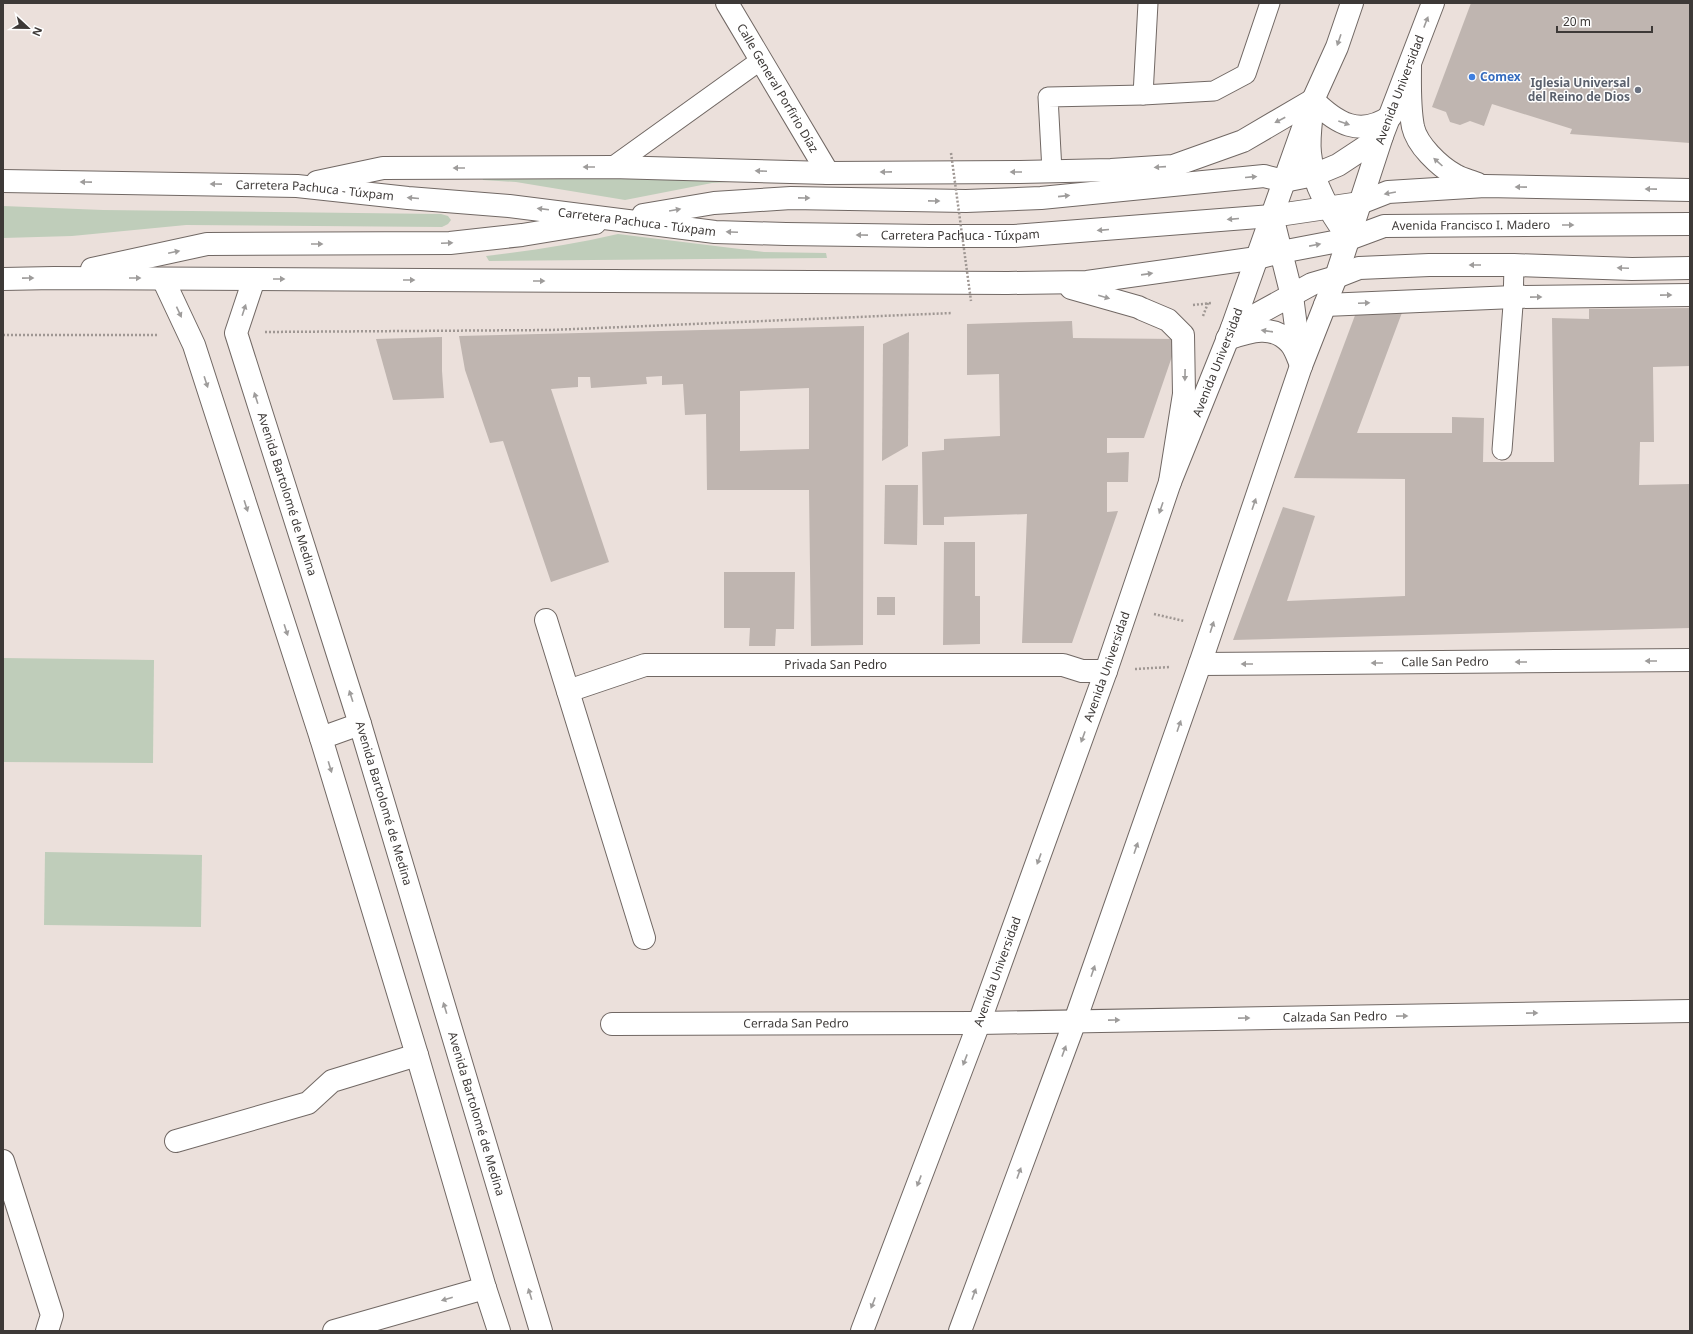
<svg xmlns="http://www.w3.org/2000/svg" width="1693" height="1334" font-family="'Noto Sans',sans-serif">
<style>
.green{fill:#bfcdba}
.building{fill:#bfb5b0;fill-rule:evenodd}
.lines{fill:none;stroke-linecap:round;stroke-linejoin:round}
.lane-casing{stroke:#716864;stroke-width:21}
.street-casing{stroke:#716864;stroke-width:24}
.secondary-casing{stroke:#716864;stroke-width:24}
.primary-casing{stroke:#716864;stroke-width:24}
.path{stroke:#9f9793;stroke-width:2.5;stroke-dasharray:2 2;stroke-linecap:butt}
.lane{stroke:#fff;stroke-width:19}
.street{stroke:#fff;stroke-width:22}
.secondary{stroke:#fff;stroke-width:22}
.primary{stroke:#fff;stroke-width:22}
.path-bridge{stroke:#9f9793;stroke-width:2.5;stroke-dasharray:2 2;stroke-linecap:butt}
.oneway{fill:#9e9c9b}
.shop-dot{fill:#3f7fe0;stroke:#fff;stroke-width:1.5}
.worship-dot{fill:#6b7280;stroke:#fff;stroke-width:1.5}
.labels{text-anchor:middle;stroke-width:3;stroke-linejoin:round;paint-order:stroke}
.shop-label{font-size:12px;font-weight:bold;fill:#366cbe;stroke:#fff;text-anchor:start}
.worship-label{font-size:12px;font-weight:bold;fill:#5b616d;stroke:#fff;text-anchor:end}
.street-label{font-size:12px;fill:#3d3937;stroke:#fff}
</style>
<rect width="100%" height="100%" fill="#ebe0db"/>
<g class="green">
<path d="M482,177H767V180L712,183L625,200L516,182L483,180Z"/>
<path d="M3,206L103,210L441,214L448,216L451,220L448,224L442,227L186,225L72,236L3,238Z"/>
<path d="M618,234L764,252L826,253L827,258L489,261L486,256C531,251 574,244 618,234Z"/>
<path d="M3,658L154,660L153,763L3,762Z"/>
<path d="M45,852L202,855L201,927L44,925Z"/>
</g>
<g class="building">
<path d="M1471,3H1690V143L1570,134L1572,129L1492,104L1484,126L1470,121L1460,125L1450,122L1446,112L1432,107Z"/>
<path d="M1690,308V366L1653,367L1654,442H1640L1639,485L1690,484V628L1233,640L1283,507L1315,516L1287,601L1405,596V479L1294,478L1357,310H1403L1357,433H1452V417L1484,418L1483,462H1554L1552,318L1589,319V309Z"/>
<path d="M1072,321L1073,338L1178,339L1144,438H1107V453L1129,452L1128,482H1107V512L1118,511L1072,643H1022L1027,514L944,517V525H923L922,452L944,450V439L1000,436L999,374L967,375V324Z"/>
<path d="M864,326L863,645L811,646L809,490H707L706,414L685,415L683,384L662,385V376L646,377L647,384L591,388L590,377H578V387L551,389L609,562L551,582L503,441L490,443L465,370L459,336ZM809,388V449L740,451V391Z"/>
<path d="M909,332L908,446L882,461L883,344Z"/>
<path d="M442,337V371L444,398L393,400L376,339Z"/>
<path d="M885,485H918L917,545L884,544Z"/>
<path d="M944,542H975V596H980V644L943,645Z"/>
<path d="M724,572H795L794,629H776L775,646H749L750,628H724Z"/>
<rect x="877" y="597" width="18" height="18"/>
</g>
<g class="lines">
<g class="lane-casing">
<g id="lane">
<path d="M1143,95L1214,91L1246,74L1270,3"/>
<path d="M612,167L761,60"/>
<path d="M1052,171L1048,97L1143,95L1148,3"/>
<path d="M1502,450L1513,305L1514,265"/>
</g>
</g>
<g class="street-casing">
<g id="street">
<path id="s1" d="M727,3L828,173"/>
<path d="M163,279L194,345L321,738L417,1055L485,1288L499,1331"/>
<path id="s2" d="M254,279L236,333L360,724L541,1331"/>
<path d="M546,620L644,938"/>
<path id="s3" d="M1200,664L1690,660"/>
<path id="s4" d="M568,691L645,665H1063L1082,671H1106"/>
<path d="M321,738L360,724"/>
<path id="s5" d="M612,1024L979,1023L1690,1011"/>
<path d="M176,1141L308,1103L332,1081L417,1055"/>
<path d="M3,1161L52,1315L47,1331"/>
<path d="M334,1331L485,1288"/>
</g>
</g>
<g class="secondary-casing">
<g id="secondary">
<path d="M1313,100C1336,123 1360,138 1391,116"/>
<path d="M1227,339C1248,332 1273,323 1290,343C1295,348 1298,358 1301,365"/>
<path id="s6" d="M862,1331L979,1023L1106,671L1170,482L1232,328L1313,100L1337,47L1352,3"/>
<path id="s7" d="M960,1331L1075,1021L1200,664L1301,366L1336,277L1382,136L1433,3"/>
</g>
</g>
<g class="primary-casing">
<g id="primary">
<path d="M1410,65C1410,85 1409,106 1413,127C1417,145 1439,166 1455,175C1461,179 1471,181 1478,184"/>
<path d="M1313,100C1312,117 1308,136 1310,153C1313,186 1330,212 1349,239"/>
<path id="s8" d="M3,181L297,186L408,198L509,206L715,232L786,234L930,236H1014L1272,216L1360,203L1388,192L1485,186L1690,190"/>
<path d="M317,182L383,168L612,167L828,173L1020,172L1111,170L1173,166L1243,141L1313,100"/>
<path d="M643,215L714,203L791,198L966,201L1041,198L1264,176L1284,181L1314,175L1338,165L1382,136"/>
<path d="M1272,216L1292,296L1301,366"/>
<path d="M92,269L207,244L450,243L522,235L595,223"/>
<path id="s9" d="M3,279L54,278L1008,283L1087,282L1257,258L1281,252L1349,239L1384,226L1690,224"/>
<path d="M1071,288L1138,307L1142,309L1168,320L1183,335L1184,394L1170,482"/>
<path d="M1325,305L1514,297L1690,295"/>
<path d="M1232,328L1312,284L1336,277L1359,268L1429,265H1514L1632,269L1690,268"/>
</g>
</g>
<g class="path">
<path d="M1193,305L1212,303"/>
<path d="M1203,316L1208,303"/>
<path d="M265,332L552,330L952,313"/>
<path d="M3,335H158"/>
<path d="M1154,614L1184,621"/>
<path d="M1135,669L1170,667"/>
</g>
<use href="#lane" class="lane"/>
<use href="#street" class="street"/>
<use href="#secondary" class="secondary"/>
<use href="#primary" class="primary"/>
<path class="path-bridge" d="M951,153L971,301"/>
</g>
<defs><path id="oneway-solid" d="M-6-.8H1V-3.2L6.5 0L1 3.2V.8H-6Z"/></defs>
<g class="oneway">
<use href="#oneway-solid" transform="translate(1426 22) rotate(-69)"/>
<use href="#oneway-solid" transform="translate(1339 40) rotate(109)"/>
<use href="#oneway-solid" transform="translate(1280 120) rotate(152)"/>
<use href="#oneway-solid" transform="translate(1344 123) rotate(19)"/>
<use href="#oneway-solid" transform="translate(1438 162) rotate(-138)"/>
<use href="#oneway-solid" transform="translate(589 167) rotate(180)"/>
<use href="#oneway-solid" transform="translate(1160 167) rotate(176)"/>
<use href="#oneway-solid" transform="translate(459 168) rotate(180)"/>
<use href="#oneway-solid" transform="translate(761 171) rotate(-178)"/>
<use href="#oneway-solid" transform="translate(886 172) rotate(179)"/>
<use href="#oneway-solid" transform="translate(1016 172) rotate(180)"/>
<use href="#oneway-solid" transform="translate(1251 177) rotate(-5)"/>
<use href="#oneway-solid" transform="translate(86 182) rotate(-179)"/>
<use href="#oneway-solid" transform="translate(216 184) rotate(-179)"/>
<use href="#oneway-solid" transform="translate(1521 187) rotate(-179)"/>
<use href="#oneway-solid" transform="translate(1651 189) rotate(-179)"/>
<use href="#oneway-solid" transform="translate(1390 193) rotate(170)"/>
<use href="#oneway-solid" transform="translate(1064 196) rotate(-6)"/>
<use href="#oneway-solid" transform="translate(413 198) rotate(-175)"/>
<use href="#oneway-solid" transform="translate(804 198) rotate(1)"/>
<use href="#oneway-solid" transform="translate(934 201) rotate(1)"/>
<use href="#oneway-solid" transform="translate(543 209) rotate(-173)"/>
<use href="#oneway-solid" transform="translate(675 210) rotate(-10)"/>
<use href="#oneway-solid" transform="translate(1233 219) rotate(175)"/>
<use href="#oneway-solid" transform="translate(1568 225)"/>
<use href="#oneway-solid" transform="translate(1103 230) rotate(175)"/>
<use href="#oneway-solid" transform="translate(732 232) rotate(-178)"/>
<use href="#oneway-solid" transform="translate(862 235) rotate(-179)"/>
<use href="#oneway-solid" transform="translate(447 243) rotate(-2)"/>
<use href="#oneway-solid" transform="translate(317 244)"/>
<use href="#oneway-solid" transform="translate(1315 245) rotate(-11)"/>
<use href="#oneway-solid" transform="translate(174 252) rotate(-12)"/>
<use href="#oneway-solid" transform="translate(1475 265) rotate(-180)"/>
<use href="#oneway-solid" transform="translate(1623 268) rotate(-178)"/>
<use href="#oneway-solid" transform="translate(1147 274) rotate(-8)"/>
<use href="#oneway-solid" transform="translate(28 278) rotate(-1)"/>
<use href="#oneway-solid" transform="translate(135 278)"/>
<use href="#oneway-solid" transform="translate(279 279)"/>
<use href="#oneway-solid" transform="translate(409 280)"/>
<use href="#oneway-solid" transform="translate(539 281)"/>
<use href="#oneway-solid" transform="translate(1666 295) rotate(-1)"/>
<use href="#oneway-solid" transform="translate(1104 297) rotate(16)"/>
<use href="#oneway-solid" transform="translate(1536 297) rotate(-1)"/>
<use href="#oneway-solid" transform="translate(1364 303) rotate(-2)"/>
<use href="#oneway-solid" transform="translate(244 310) rotate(-72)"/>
<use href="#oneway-solid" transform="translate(179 312) rotate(65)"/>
<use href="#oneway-solid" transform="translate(1267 331) rotate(-172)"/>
<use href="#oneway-solid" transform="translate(1185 375) rotate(91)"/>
<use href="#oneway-solid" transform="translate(206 382) rotate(72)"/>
<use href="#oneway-solid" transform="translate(256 398) rotate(-108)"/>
<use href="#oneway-solid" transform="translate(1254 504) rotate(-71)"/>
<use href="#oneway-solid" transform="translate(246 506) rotate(72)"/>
<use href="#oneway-solid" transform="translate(1161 508) rotate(109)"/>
<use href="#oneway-solid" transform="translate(1212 627) rotate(-72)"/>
<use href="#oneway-solid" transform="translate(286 630) rotate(72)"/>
<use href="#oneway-solid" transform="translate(1651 661) rotate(180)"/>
<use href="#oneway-solid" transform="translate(1521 662) rotate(180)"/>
<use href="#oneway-solid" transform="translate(1377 663) rotate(180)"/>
<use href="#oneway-solid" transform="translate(1247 664) rotate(180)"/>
<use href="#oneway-solid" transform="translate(351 696) rotate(-108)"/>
<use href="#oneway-solid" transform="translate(1179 726) rotate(-71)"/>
<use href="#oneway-solid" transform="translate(1083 737) rotate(110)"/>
<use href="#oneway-solid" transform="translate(330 767) rotate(73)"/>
<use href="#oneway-solid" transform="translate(1136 848) rotate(-71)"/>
<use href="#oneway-solid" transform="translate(1039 859) rotate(110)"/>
<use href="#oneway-solid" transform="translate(1093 971) rotate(-71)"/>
<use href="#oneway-solid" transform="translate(445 1008) rotate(-107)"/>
<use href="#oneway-solid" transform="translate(1532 1013) rotate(-1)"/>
<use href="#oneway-solid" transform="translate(1402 1016) rotate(-1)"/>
<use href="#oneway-solid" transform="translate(1244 1018) rotate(-1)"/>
<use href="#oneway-solid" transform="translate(1114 1020) rotate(-1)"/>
<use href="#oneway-solid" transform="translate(1064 1051) rotate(-70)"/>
<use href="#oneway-solid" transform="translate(965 1060) rotate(111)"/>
<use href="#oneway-solid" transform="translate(1019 1173) rotate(-70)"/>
<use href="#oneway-solid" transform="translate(919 1181) rotate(111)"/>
<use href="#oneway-solid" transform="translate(530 1294) rotate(-107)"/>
<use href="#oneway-solid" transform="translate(974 1294) rotate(-70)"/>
<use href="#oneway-solid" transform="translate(447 1299) rotate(164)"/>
<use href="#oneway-solid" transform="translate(873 1303) rotate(111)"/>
</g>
<circle class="shop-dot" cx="1472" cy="77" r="4"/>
<circle class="worship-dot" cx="1638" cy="90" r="4"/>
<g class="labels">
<g class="shop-label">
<text x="1480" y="81">Comex</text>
</g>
<g class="worship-label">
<text x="1630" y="87">Iglesia Universal<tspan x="1630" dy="14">del Reino de Dios</tspan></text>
</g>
<g class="street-label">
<text dy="4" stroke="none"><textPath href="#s1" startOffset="99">Calle General Porfirio Díaz</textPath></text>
<text dy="4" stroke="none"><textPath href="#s7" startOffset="1317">Avenida Universidad</textPath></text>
<text dy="4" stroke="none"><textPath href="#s8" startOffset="312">Carretera Pachuca - Túxpam</textPath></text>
<text dy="4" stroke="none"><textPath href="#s8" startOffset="636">Carretera Pachuca - Túxpam</textPath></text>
<text dy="4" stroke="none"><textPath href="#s9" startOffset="1474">Avenida Francisco I. Madero</textPath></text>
<text dy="4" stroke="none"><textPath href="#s8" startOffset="960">Carretera Pachuca - Túxpam</textPath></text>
<text dy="4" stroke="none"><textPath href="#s6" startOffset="1032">Avenida Universidad</textPath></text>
<text dy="4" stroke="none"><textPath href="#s2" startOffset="226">Avenida Bartolomé de Medina</textPath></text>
<text dy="4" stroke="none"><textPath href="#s3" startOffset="245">Calle San Pedro</textPath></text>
<text dy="4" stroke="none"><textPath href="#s4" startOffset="272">Privada San Pedro</textPath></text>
<text dy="4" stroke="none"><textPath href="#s6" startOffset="708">Avenida Universidad</textPath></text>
<text dy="4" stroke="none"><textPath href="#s2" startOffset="550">Avenida Bartolomé de Medina</textPath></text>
<text dy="4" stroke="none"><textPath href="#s6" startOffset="384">Avenida Universidad</textPath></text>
<text dy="4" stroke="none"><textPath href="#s5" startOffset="723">Calzada San Pedro</textPath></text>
<text dy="4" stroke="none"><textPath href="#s5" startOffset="184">Cerrada San Pedro</textPath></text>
<text dy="4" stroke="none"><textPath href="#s2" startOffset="874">Avenida Bartolomé de Medina</textPath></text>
</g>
</g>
<rect width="1693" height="1334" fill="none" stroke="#3d3937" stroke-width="8"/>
<g transform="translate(28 28) rotate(112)" stroke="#ffffff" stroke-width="3" paint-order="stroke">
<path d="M0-3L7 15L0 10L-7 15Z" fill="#3d3937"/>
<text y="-6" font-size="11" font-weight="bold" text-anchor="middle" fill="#3d3937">N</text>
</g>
<path d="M1557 26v6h95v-6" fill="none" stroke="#3d3937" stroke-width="2"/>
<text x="1563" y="26" font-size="12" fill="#3d3937" stroke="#ffffff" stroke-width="3" paint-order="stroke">20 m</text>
</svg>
